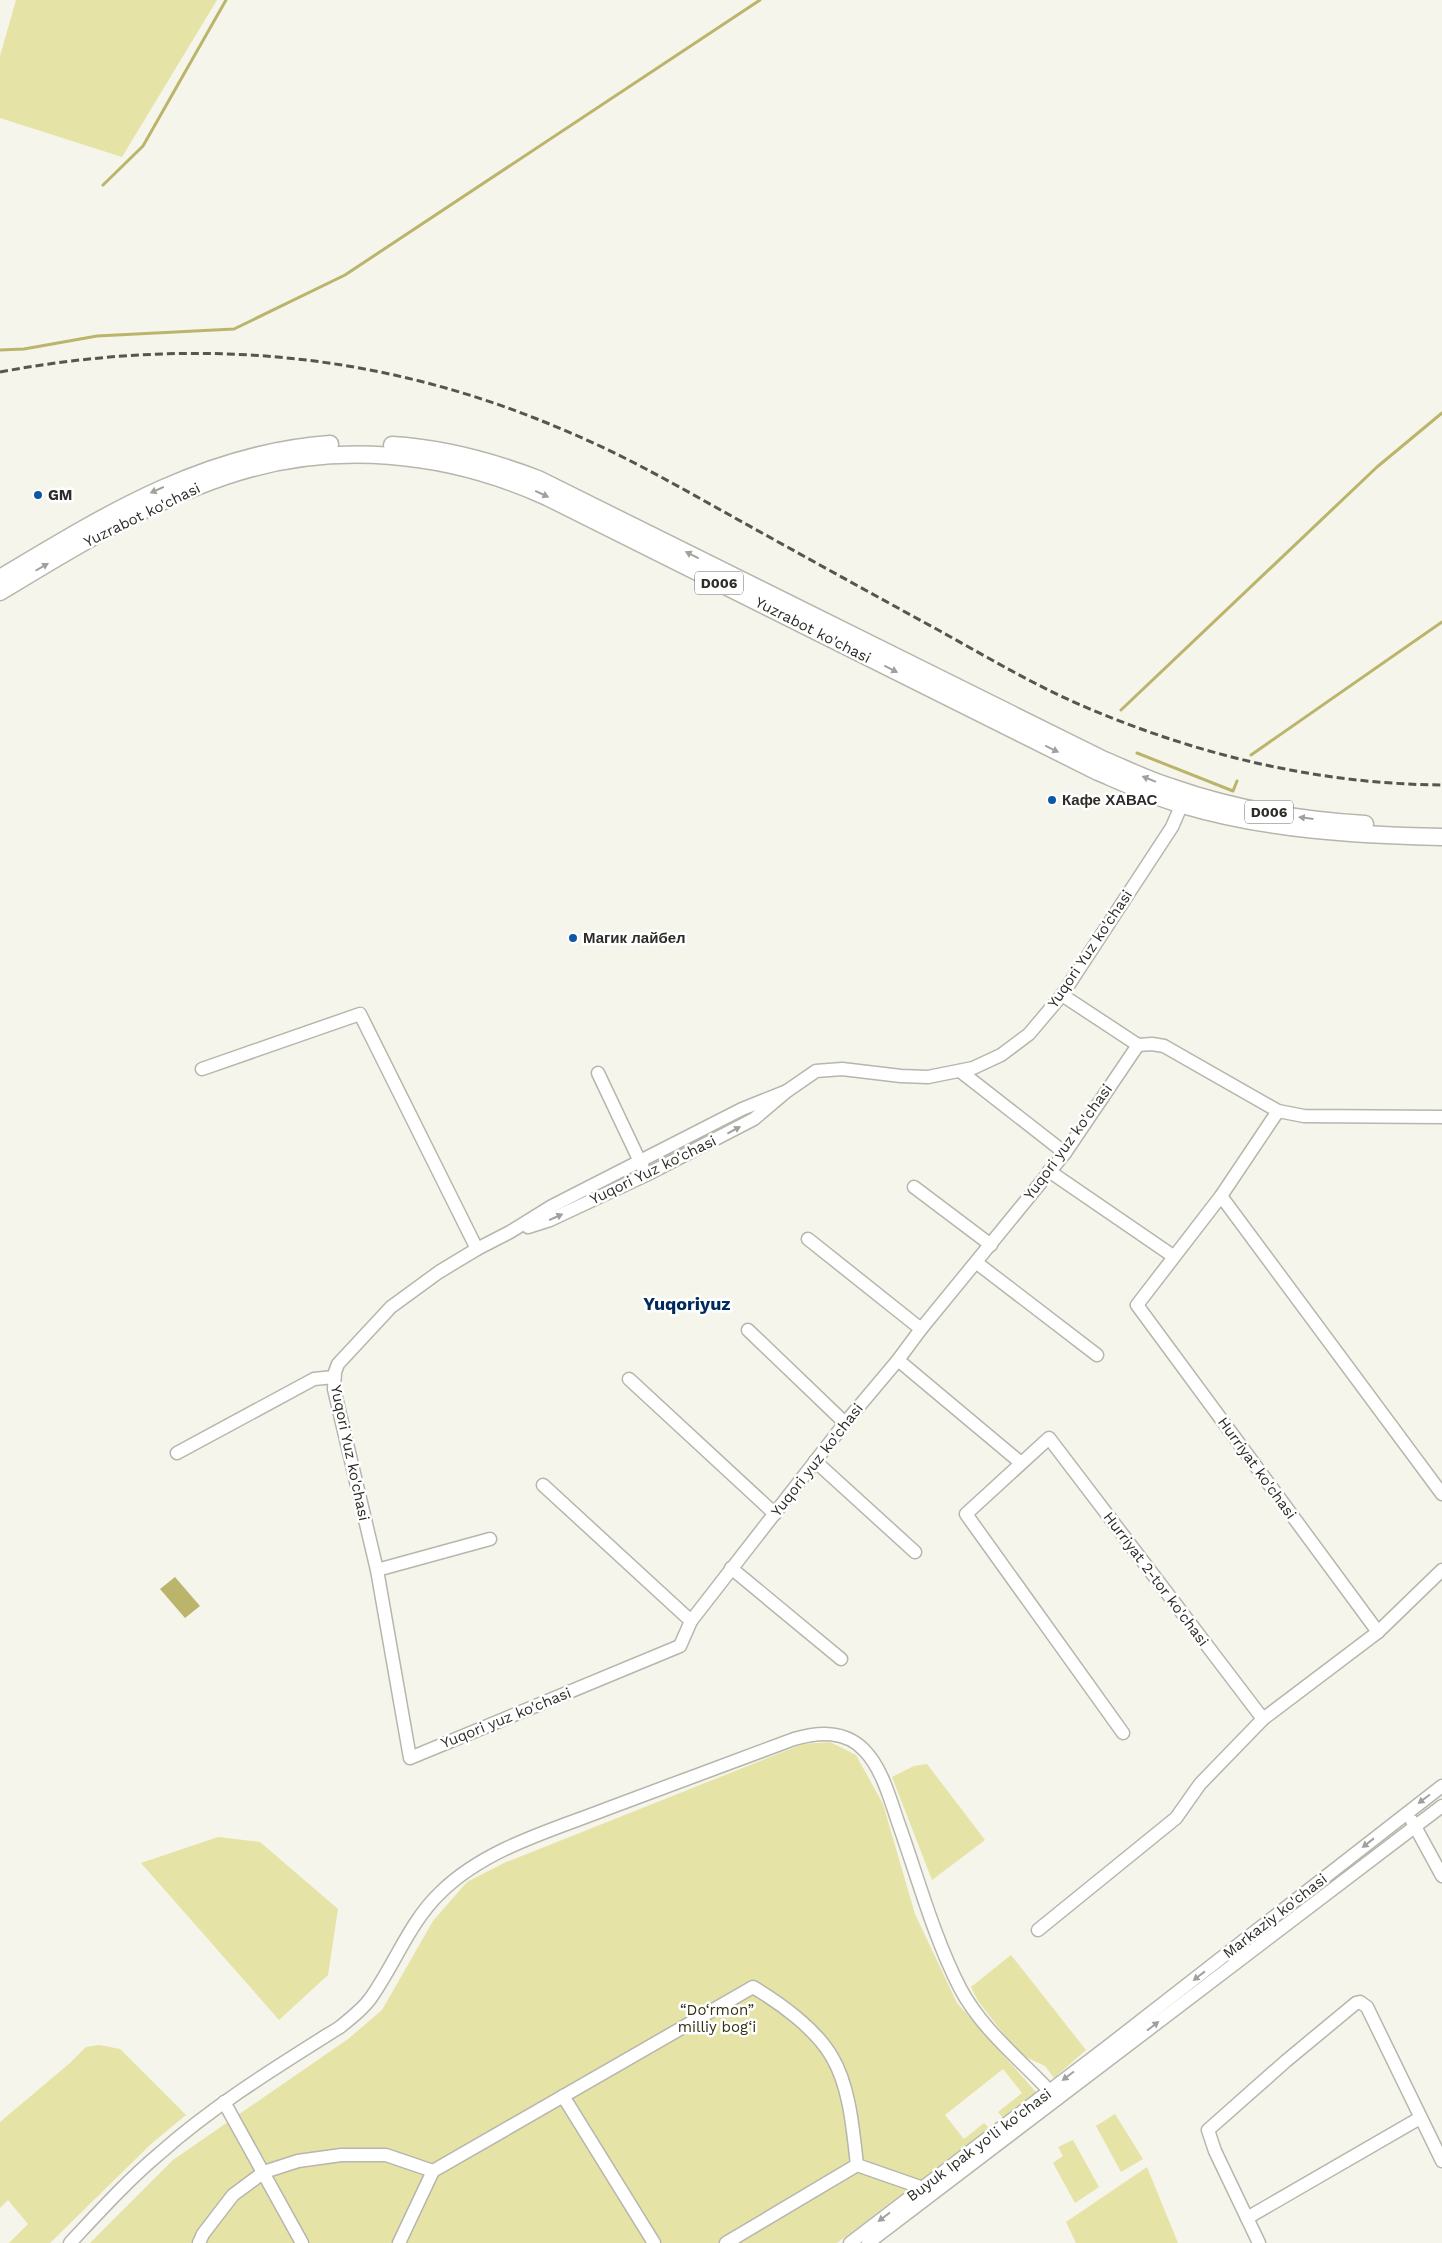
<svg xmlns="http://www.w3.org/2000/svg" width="1442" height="2243" font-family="'Work Sans',sans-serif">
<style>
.green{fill:#e6e3a6}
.water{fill:#bab56b}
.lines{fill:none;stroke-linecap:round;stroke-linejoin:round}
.stream{stroke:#bab56b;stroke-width:3}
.minor-casing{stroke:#b6b6ad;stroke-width:15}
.major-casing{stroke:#b6b6ad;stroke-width:19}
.minor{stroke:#fff;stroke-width:12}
.major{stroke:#fff;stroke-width:16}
.rail{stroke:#565651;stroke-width:3;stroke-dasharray:8 4;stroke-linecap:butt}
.oneway{fill:#a0a09e}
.poi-dot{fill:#0e56a6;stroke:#fff;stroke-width:2}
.labels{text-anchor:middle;stroke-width:5;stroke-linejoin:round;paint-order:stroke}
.shield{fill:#fff;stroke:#6b6b68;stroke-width:1}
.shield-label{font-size:14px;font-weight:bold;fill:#2c2c28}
.poi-label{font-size:15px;font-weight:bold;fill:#2c2c28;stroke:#fff;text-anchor:start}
.street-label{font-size:15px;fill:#2c2c28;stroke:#fff}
.park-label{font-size:15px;fill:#343211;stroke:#fff}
.quarter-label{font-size:18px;font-weight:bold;fill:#002a5c;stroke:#fff}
</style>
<rect width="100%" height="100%" fill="#f5f5ec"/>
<g class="green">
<path d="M16,0H217L122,157L0,118V56Z"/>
<path d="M830,1742L856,1755L883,1804L915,1914L957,2003L1036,2092L1003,2118L998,2112L1022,2093L1003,2069L945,2115L964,2139L984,2123L989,2128L837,2243H90L173,2160L348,2039L382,2010L433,1921L467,1882L504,1863L803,1744Z"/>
<path d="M927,1764L985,1840L932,1880L892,1777L914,1766Z"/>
<path d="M218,1837L260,1842L338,1909L328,1975L279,2020L141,1863Z"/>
<path d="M1011,1955L1086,2050L1054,2078L1045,2066L1019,2054L978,2001L971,1987Z"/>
<path d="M99,2045L120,2049L186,2115L151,2144L50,2243H9L28,2224L8,2200L0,2208V2122L70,2063L86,2047Z"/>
<path d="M1115,2114L1143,2159L1121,2172L1096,2126Z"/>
<path d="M1073,2140L1099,2187L1075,2203L1053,2163L1063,2156L1058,2147Z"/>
<path d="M1147,2167L1178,2243H1076L1066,2222Z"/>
</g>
<path class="water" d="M175,1577L200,1606L185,1618L160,1589Z"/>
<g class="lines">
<g class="stream">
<path d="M103,185L143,146L226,0"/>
<path d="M0,350L24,349L97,336L234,329L345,275L760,0"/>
<path d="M1121,710L1377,467L1442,413"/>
<path d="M1137,753L1233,791L1237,781"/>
<path d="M1251,755L1442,622"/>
</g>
<g class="minor-casing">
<g id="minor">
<path d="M1062,995L1138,1045L1152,1044L1164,1046L1278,1111L1304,1116L1442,1117"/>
<path d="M202,1069L360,1014L477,1249"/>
<path d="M960,1071L1065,1153"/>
<path d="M598,1073L643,1168"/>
<path d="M787,1091L742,1109L552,1206L510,1232L477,1249L439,1272L391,1307L338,1364L335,1372L334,1389L377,1570L410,1758L680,1646L691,1621L845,1423L898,1360L921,1329L1065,1153L1138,1045"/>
<path d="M1278,1111L1221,1196L1137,1305L1378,1632"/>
<path d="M1049,1171L1173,1256"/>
<path d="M914,1187L991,1245"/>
<path d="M1221,1196L1442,1494"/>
<path d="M528,1227L550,1220L646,1175L754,1119L787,1091L816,1071L842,1069L901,1076L928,1077L973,1068L1001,1055L1029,1034L1062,995L1172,827L1185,797"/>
<path d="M808,1239L921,1329"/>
<path d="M977,1263L1097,1355"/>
<path d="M748,1330L845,1423"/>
<path d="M898,1360L1021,1463"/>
<path d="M629,1379L775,1514"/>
<path d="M177,1453L314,1379L334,1377"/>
<path d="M815,1461L915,1552"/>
<path d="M543,1485L691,1621"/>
<path d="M731,1568L841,1659"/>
<path d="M377,1570L490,1539"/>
<path d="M1123,1733L966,1514L1049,1438L1263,1719"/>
<path d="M1412,1821L1442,1876"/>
<path d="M1038,1930L1176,1818L1200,1784L1263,1719L1378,1632L1442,1570"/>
<path d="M563,2096L654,2243"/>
<path d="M224,2102L302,2243"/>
<path d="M1247,2218L1420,2118"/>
<path d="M70,2243C99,2212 127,2181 159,2154C214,2105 278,2066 340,2027C351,2018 362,2010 370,1999C395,1964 410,1921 441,1892C486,1848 553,1830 609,1808C671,1785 732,1762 794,1739C819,1732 845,1730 864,1750C882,1768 890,1799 898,1822C917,1875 934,1938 960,1988C983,2032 1025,2063 1057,2099"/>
<path d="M199,2243L203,2234L233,2195L264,2172L298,2161L341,2155H386L433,2171"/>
<path d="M399,2243L433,2171L753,1987C780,2003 816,2029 832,2057C850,2087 853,2131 857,2165"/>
<path d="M726,2243L857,2165L923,2188L927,2192"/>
<path d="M850,2243L1107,2047L1442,1786"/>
<path d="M868,2243L1442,1806"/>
<path d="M1259,2243L1215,2151L1208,2130L1286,2061L1356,2003L1360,2002L1367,2007L1442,2161"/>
</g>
</g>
<g class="major-casing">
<g id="major">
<path d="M392,445C443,448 491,461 538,479L1104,760C1126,769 1148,780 1171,787C1233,809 1299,820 1365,824"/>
<path d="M0,578C105,515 205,453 330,444"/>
<path d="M0,592C72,548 146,503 226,476C332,440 446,451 547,497L1098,772C1126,784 1154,797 1183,805C1268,830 1354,835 1442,837"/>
</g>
</g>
<use href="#minor" class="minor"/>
<use href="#major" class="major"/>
<path class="rail" d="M0,372C199,335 387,352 573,434C632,459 688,492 744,523C809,559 874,595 940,631C987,657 1034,685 1083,706C1197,755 1318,784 1442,785"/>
</g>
<defs><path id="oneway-solid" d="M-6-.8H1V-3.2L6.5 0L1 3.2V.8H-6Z" transform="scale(1.25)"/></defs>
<g class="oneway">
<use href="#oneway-solid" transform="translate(157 490) rotate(156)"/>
<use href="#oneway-solid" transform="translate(542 494) rotate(25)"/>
<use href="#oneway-solid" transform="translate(692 555) rotate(-153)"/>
<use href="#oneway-solid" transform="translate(42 567) rotate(-30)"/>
<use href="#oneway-solid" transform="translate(891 669) rotate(27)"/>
<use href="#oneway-solid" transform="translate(1052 749) rotate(26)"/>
<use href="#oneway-solid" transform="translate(1149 779) rotate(-158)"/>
<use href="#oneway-solid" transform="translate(1306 818) rotate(-173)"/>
<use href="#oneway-solid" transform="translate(734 1130) rotate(-28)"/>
<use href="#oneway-solid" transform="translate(556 1217) rotate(-24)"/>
<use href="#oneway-solid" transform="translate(1424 1799) rotate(143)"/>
<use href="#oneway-solid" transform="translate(1368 1843) rotate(142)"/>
<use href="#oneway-solid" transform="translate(1199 1976) rotate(142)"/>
<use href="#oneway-solid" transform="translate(1153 2026) rotate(-37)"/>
<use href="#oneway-solid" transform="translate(1068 2076) rotate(143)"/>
<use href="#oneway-solid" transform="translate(884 2217) rotate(143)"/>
</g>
<g class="poi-dot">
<circle cx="38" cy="495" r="5"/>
<circle cx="1052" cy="800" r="5"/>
<circle cx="573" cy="938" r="5"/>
</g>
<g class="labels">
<g class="shield">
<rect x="695" y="571.5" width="48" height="23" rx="4"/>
<rect x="1245" y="800.5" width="48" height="23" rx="4"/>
</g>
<g class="shield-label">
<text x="719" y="588">D006</text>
<text x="1269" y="817">D006</text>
</g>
<g class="poi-label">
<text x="48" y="500">GM</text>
<text x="1062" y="805">Кафе ХАВАС</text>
<text x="583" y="943">Магик лайбел</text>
</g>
<g class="street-label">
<text transform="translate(142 515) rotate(-26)" y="5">Yuzrabot ko'chasi</text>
<text transform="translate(813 630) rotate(27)" y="5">Yuzrabot ko'chasi</text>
<text transform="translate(1090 949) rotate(-56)" y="5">Yuqori Yuz ko'chasi</text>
<text transform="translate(1068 1142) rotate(-54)" y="5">Yuqori yuz ko'chasi</text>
<text transform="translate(653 1170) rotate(-26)" y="5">Yuqori Yuz ko'chasi</text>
<text transform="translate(350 1453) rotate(78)" y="5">Yuqori Yuz ko'chasi</text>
<text transform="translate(817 1460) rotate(-52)" y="5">Yuqori yuz ko'chasi</text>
<text transform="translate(1257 1468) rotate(54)" y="5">Hurriyat ko'chasi</text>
<text transform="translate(1156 1579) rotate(53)" y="5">Hurriyat 2-tor ko'chasi</text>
<text transform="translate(506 1718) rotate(-22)" y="5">Yuqori yuz ko'chasi</text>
<text transform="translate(1275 1916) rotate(-38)" y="5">Markaziy ko'chasi</text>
<text transform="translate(979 2145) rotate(-37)" y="5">Buyuk Ipak yo'li ko'chasi</text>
</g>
<g class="park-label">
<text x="717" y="2015">“Do‘rmon”<tspan x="717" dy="17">milliy bog‘i</tspan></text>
</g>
<g class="quarter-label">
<text x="687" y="1310">Yuqoriyuz</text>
</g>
</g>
</svg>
